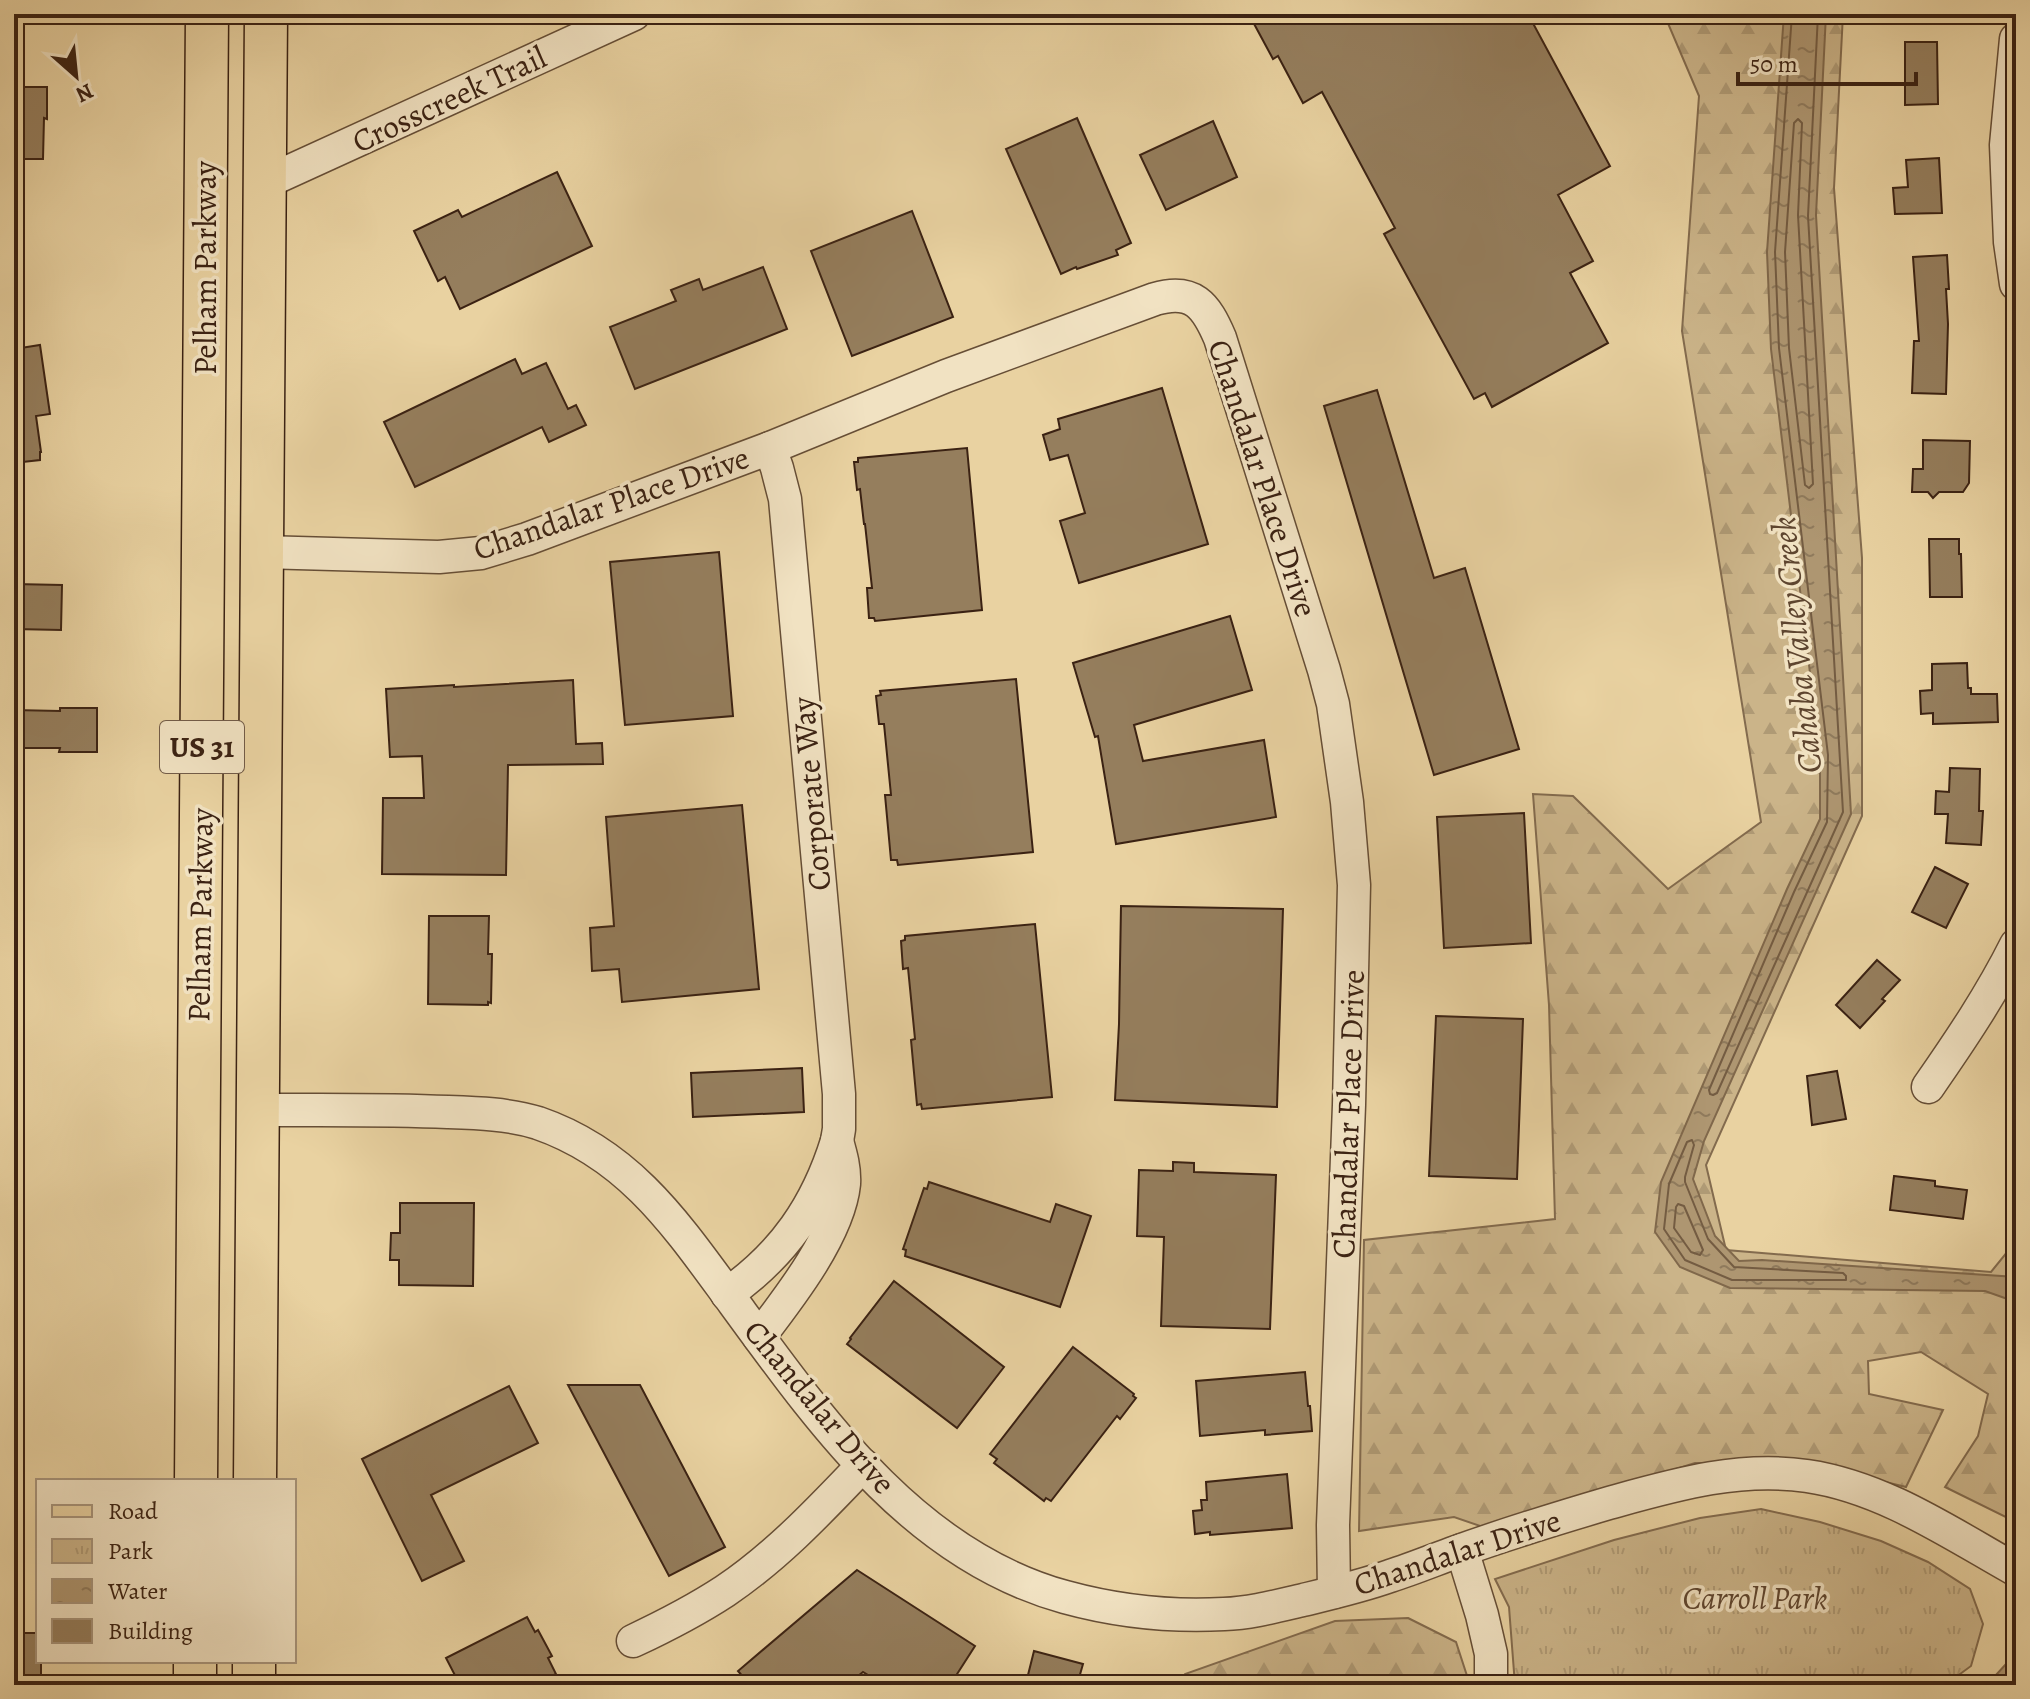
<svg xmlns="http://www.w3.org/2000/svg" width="2030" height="1699" font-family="Alegreya,serif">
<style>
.forest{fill:url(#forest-firs);stroke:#836b4e;stroke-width:2}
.park{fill:url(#park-tufts);stroke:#836b4e;stroke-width:2}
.water{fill:url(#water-ripples);stroke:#80684b;stroke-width:2}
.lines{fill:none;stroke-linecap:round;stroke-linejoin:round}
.shore{stroke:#745c42;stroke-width:2}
.building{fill:#957e5d;stroke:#3b2213;stroke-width:2}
.minor-casing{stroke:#664e36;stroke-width:35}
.major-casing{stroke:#3b2213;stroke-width:45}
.minor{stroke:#f1e2c2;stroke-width:32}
.major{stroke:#e9d2a1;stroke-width:42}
.labels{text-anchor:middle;stroke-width:7;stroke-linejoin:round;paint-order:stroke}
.shield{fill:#f1e2c2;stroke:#725c48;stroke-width:2}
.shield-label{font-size:30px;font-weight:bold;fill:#3b2213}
.street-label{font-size:32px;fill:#3b2213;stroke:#f1e2c2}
.park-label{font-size:32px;font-style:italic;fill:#5f4630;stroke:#f1e2c2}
.water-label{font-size:34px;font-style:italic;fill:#5e452f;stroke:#f1e2c2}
</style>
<defs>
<pattern id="forest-firs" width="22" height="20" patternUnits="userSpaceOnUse" patternTransform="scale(2)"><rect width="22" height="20" fill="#cbb489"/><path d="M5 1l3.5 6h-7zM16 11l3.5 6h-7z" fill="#af9a75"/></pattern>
<pattern id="park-tufts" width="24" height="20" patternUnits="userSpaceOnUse" patternTransform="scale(2)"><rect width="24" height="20" fill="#cbb489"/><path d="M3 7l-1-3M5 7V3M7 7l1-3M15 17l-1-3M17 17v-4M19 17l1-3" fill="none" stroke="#af9a75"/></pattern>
<pattern id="water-ripples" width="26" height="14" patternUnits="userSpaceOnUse" patternTransform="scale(2)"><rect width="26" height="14" fill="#ae9671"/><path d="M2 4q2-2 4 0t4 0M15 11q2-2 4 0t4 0" fill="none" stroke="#8f7a5c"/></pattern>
</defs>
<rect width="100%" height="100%" fill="#e9d2a1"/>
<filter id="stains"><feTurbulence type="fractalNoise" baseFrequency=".0025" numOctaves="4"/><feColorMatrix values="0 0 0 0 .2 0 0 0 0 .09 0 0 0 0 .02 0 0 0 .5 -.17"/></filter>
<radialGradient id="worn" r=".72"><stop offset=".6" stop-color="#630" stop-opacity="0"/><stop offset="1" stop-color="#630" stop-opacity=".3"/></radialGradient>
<g class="forest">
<path d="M1664,14H1843L1834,188L1862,558V816L1706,1165L1726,1250L1991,1272L2016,1241V1528L2010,1519L1945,1487L1978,1436L1988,1394L1921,1352L1868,1361L1869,1394L1943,1410L1906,1487L1815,1465L1695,1463L1486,1528L1454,1517L1359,1531L1364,1240L1555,1219L1549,1005L1533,794L1573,796L1668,889L1761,822L1682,331L1699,96Z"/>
<path d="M1408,1618L1456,1642L1470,1685H1177L1185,1674L1335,1621Z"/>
</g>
<path class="park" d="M1761,1509L1820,1522L1881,1541L1928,1562L1970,1589L1983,1624L1971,1666L1945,1685H1515L1509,1607L1495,1579L1614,1540L1700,1518Z"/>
<g class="water">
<path d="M1784,14H1826L1816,215L1851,814L1704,1141L1693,1179L1715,1236L1739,1261L1762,1260L2016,1277V1302L1985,1291L1730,1288L1680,1267L1655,1232L1661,1182L1787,889L1820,819V756L1771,349L1767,252Z"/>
<path d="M2016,1653V1685H1982L1996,1675Z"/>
</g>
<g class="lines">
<g class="shore">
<path d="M1792,14L1775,252L1779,348L1828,755L1827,822L1794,892L1709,1090L1710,1094L1713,1095L1717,1093L1843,812L1808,216L1818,14"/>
<path d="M1798,119L1802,123L1798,215L1813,484L1809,488L1805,485L1789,348L1785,252L1794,123Z"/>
<path d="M1692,1140L1694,1145L1685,1177V1182L1708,1239L1734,1267L1843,1273L1846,1276V1280H1732L1685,1260L1664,1229L1669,1184L1687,1142Z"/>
<path d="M1678,1204L1684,1206L1703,1250L1700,1255L1691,1252L1674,1228L1676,1207Z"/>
</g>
</g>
<g class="building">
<path d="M1262,14H1528L1610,166L1558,195L1593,261L1570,273L1608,343L1492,407L1485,393L1474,399L1384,234L1395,228L1322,92L1303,103L1278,56L1273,59L1252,20Z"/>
<path d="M1905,42H1937L1938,104L1905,105Z"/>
<path d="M14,87H47V119L44,118L43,159H14Z"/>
<path d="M1077,118L1131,243L1116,250L1118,255L1077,269L1076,267L1061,274L1006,149Z"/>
<path d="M1213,121L1237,177L1166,210L1140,155Z"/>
<path d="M1939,158L1942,213L1895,214L1893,188L1908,187L1906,160Z"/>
<path d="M557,172L592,246L460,309L445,277L438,281L414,231L458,210L462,217Z"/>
<path d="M912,211L953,317L852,356L811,251Z"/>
<path d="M1947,255L1949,289H1946L1948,324L1946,394L1912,393L1914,341H1919L1913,257Z"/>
<path d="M763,267L787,329L635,389L610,327L676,301L671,290L699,279L703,290Z"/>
<path d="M40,345L50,414L36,416L41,452H40V460L14,463V349Z"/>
<path d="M515,359L522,374L546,363L568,409L576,405L586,425L549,442L542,427L415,487L384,422Z"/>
<path d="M1162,388L1208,544L1079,583L1060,521L1085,513L1068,455L1050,460L1043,435L1060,429L1058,419Z"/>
<path d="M1377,390L1434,578L1465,568L1519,749L1434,775L1324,406Z"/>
<path d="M1923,440L1970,441L1969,483L1963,492H1939L1933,498L1928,492H1912L1913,469H1923Z"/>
<path d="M967,448L982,610L875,621L874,618H869L867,588H872L865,524H864L860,489L857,490L854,462H858V458Z"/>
<path d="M1929,539H1959V554H1961L1962,597H1930Z"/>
<path d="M719,552L733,716L625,725L610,562Z"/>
<path d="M14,584L62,585L61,630L14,629Z"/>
<path d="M1230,616L1252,690L1134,725L1143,761L1264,740L1276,817L1116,844L1098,736L1095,737L1073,663Z"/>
<path d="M1967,663L1968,688H1971V694H1997L1998,722L1933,724V713L1921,714L1920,691L1932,690V664Z"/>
<path d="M1016,679L1033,852L898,865L897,860H891L885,795H891L884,724H879L876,696L881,695L880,691Z"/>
<path d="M573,680L576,744L602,743L603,764L508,765L506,875L382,874L383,798H424L422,756L390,757L386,689L454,685V687Z"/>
<path d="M60,708H97V752H59L60,748H14V710L60,711Z"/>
<path d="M1950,768L1980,769L1979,811H1983L1981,845L1946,843L1948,814H1935L1936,791L1949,792Z"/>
<path d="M742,805L759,989L622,1002L619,969L592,971L590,928L614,926L606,817Z"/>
<path d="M1524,813L1531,943L1444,948L1437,817Z"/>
<path d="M1935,867L1968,884L1946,928L1912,912Z"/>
<path d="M1121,906L1283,909L1277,1107L1115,1100L1119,1024Z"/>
<path d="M429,916H489L488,954H492L491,1003L488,1002V1005L428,1004Z"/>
<path d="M1035,924L1052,1097L922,1109L921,1104L917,1105L911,1040L915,1039L908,968L903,969L901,941L905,940V936Z"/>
<path d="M1877,960L1900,980L1882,999L1885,1001L1860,1028L1836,1005Z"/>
<path d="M1436,1016L1523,1019L1517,1179L1429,1176Z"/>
<path d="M802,1068L804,1112L693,1117L691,1073Z"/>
<path d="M1837,1071L1846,1119L1812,1125L1807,1076Z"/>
<path d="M1173,1162L1194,1163V1172L1276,1175L1270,1329L1161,1326L1164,1237L1137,1236L1139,1170L1173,1171Z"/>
<path d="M1894,1176L1935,1181V1186L1967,1190L1963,1219L1890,1210Z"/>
<path d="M929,1182L1050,1222L1056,1204L1091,1216L1060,1307L905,1256L906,1250L903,1249L924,1188L927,1189Z"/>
<path d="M400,1203H474L473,1286L399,1285V1260H390L391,1233H400Z"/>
<path d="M894,1281L1004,1367L957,1428L847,1344L851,1339L850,1338Z"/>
<path d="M1073,1347L1134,1394L1133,1396L1136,1398L1120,1419L1117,1416L1051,1501L1046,1498L1044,1501L994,1463L997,1459L990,1454Z"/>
<path d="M1305,1372L1308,1406H1310L1312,1431L1265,1435V1430L1200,1436L1196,1381Z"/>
<path d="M568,1385H640L725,1547L669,1576Z"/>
<path d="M509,1386L538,1443L431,1495L464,1561L422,1581L362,1459Z"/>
<path d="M1287,1474L1292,1528L1210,1535V1532L1195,1534L1193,1511L1202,1510L1201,1500H1207L1206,1482Z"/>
<path d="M857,1570L975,1646L950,1685H884L863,1672L847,1685H750L738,1671Z"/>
<path d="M527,1617L535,1632L538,1630L552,1656L548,1658L556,1674L534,1685H460L446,1658Z"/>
<path d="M14,1633H38V1661H41V1685H14Z"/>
<path d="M1034,1651L1083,1664L1077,1685H1051L1027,1679Z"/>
</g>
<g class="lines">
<g class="minor-casing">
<g id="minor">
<path d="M2016,39L2006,145L2010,242L2016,284"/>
<path d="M264,183L634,14"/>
<path d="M770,448L777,468L785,499L839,1094V1129L837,1141"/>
<path d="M262,552L439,557L481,553L527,539L770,448L946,376L1155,299C1193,288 1206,305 1220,338L1324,670L1333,704L1347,802L1354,885L1349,1105L1333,1525L1334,1592"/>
<path d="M1928,1087C1960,1041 1991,995 2016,945"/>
<path d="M257,1110C321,1110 385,1109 448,1112C478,1113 509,1114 538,1123C631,1155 678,1227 734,1303C821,1422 915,1556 1065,1597C1116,1611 1170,1617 1224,1614C1251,1613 1277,1606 1303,1600C1332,1593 1362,1586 1390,1576C1412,1569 1434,1560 1456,1552C1506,1534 1558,1518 1609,1503C1674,1485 1738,1466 1807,1476C1883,1487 1950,1533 2016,1570"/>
<path d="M727,1294C783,1255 817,1206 837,1141C841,1155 845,1169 844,1184C839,1234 789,1298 759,1337"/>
<path d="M1462,1550L1482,1615L1491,1654V1685"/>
<path d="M633,1641C665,1626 696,1610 725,1591C777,1556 820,1510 863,1465"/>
</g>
</g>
<g class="major-casing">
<g id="major">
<path d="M196,1481L207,14"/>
<path d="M255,1481L266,14"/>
<path d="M195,1685V1661"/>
<path d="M254,1685V1661"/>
</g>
</g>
<use href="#minor" class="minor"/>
<use href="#major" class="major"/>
</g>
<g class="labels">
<rect class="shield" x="160" y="721" width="84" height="52" rx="6"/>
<g class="shield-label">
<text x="202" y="757">US 31</text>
</g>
<g class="street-label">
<text transform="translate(449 99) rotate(-25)" y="11">Crosscreek Trail</text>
<text transform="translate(205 268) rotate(-90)" y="11">Pelham Parkway</text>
<text transform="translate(1263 478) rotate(72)" y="11">Chandalar Place Drive</text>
<text transform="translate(611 503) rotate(-19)" y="11">Chandalar Place Drive</text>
<text transform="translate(811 794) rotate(-95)" y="11">Corporate Way</text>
<text transform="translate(200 915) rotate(-89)" y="11">Pelham Parkway</text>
<text transform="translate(1348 1114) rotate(-88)" y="11">Chandalar Place Drive</text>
<text transform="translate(820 1407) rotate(50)" y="11">Chandalar Drive</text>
<text transform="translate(1457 1552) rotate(-18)" y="11">Chandalar Drive</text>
</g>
<g class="park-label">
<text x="1755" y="1609">Carroll Park</text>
</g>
<g class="water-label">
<text transform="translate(1796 645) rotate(-96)" y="12">Cahaba Valley Creek</text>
</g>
</g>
<rect width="2030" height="1699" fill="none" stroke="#e9d2a1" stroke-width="48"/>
<rect x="16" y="16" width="1998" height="1667" fill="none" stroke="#3b2213" stroke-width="4"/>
<rect x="24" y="24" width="1982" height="1651" fill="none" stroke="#3b2213" stroke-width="2"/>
<rect x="36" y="1479" width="260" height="184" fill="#f1e2c2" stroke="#a8957c" stroke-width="2"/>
<rect x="52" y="1505" width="40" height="12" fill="#e9d2a1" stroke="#a8957c" stroke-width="2"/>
<text x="108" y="1519" font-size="24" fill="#3b2213">Road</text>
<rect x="52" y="1539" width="40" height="24" fill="url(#park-tufts)" stroke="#a8957c" stroke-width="2"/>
<text x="108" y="1559" font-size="24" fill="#3b2213">Park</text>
<rect x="52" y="1579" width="40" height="24" fill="url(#water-ripples)" stroke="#a8957c" stroke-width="2"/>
<text x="108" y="1599" font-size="24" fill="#3b2213">Water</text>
<rect x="52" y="1619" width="40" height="24" fill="#957e5d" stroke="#a8957c" stroke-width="2"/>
<text x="108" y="1639" font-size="24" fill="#3b2213">Building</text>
<g transform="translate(76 76) rotate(153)" stroke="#f1e2c2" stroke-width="6" paint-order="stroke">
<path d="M0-6L14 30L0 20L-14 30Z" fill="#3b2213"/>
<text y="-12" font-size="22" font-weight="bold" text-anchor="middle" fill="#3b2213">N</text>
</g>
<path d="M1738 72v12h178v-12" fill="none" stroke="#3b2213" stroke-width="4"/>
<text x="1750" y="72" font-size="24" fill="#3b2213" stroke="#f1e2c2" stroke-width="6" paint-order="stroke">50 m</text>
<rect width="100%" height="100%" filter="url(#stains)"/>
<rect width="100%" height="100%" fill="url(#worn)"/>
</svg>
